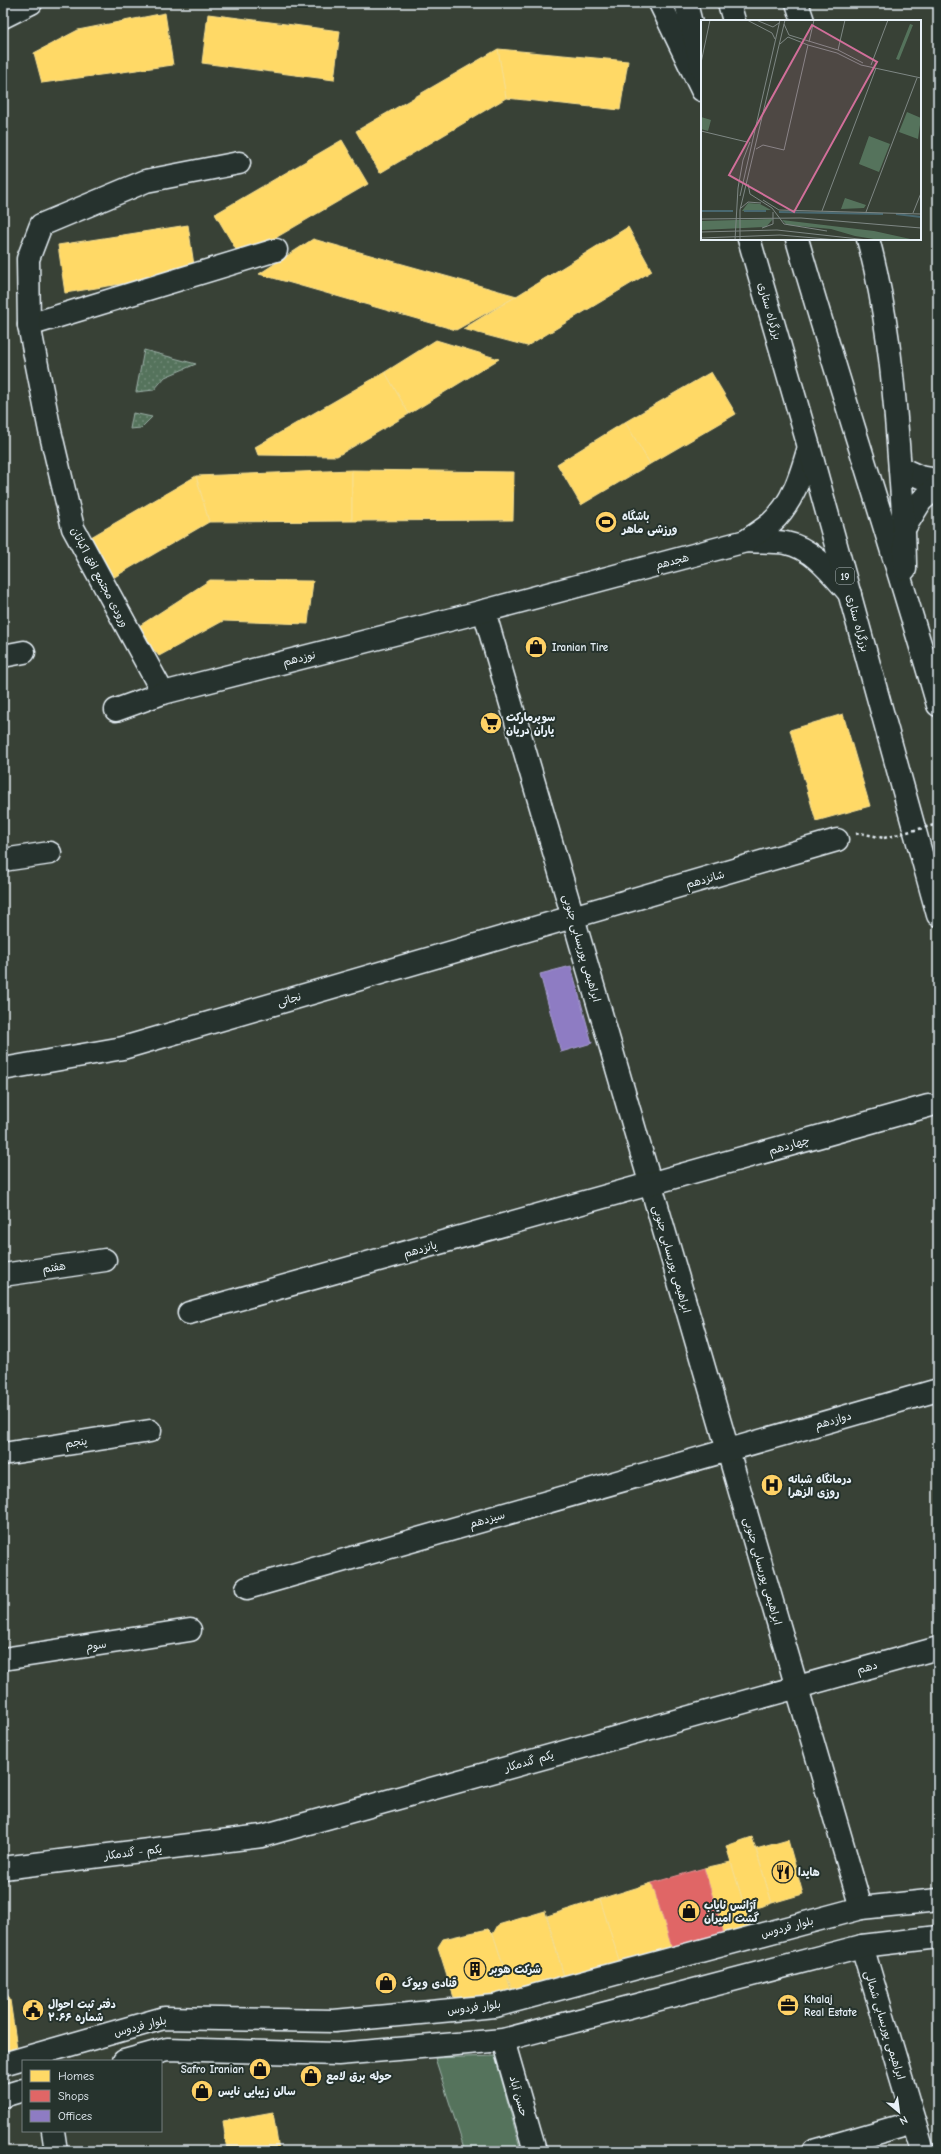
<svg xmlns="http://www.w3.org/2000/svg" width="941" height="2154" font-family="'Comic Neue','Playpen Sans Arabic',sans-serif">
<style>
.park{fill:#55735c;stroke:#9eb2aa}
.garden{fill:url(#garden-dots);stroke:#9eb2aa}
.homes{fill:#ffd966;stroke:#f8e092}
.shops{fill:#e06666;stroke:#e29092}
.offices{fill:#8e7cc3;stroke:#a99fd3}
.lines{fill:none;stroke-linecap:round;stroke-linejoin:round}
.minor-casing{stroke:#e8f1f8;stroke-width:25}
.major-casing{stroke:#e8f1f8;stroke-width:25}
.highway-casing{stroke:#e8f1f8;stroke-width:25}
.path{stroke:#e8f1f8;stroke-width:2.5;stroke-dasharray:3 3;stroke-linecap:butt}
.minor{stroke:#26332d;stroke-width:22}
.major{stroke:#26332d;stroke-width:22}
.highway{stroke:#26332d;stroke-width:22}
.path-bridge{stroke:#e8f1f8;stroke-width:2.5;stroke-dasharray:3 3;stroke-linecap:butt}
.labels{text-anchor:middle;stroke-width:4;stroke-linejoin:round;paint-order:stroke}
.shield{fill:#26332d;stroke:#aeb8bb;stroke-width:1}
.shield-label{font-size:10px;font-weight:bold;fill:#e8f1f8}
.street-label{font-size:11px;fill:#e8f1f8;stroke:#26332d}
.poi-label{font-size:11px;font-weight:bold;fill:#e8f1f8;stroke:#26332d;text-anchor:start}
.inset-river{fill:none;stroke:#496870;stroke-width:2}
.inset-road{fill:none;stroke:#7e8784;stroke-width:1}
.view{fill:#d16f9a;fill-opacity:0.15;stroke:#d16f9a;stroke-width:2}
.inset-edge{fill:none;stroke:#e8f1f8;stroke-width:2}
</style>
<defs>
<pattern id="garden-dots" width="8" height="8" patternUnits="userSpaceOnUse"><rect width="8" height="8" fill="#55735c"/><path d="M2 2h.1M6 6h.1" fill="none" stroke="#768e7c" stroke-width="1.8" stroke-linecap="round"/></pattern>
</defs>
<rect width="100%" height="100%" fill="#384136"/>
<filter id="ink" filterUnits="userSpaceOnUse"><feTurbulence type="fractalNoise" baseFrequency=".025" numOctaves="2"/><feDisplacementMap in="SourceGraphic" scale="8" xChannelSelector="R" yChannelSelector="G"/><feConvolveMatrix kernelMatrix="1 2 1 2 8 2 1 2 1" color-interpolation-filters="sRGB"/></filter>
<g filter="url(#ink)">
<path class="park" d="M495,2056L521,2151H465L435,2058Z"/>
<g class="garden">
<path d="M144,350L196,364L165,377L154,390L136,392Z"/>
<path d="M133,413L152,417L141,428L130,429Z"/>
</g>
<g class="homes">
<path d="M165,13L173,65L42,83L34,53L78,30Z"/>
<path d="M208,14L340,31L334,80L202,63Z"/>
<path d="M498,49L628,61L620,110L506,98Z"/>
<path d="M498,49L506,98L380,173L356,131Z"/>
<path d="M342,140L368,184L241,258L215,214Z"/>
<path d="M188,225L195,272L65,293L58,245Z"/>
<path d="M628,227L652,271L527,346L463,329Z"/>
<path d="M313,239L517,296L456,330L259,274Z"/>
<path d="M436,340L499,359L409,414L385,372Z"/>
<path d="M385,372L409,414L337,456L258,455L255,447Z"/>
<path d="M711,372L736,414L650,464L625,422Z"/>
<path d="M625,422L650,464L581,505L557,464Z"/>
<path d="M352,470V521L209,522L196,476Z"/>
<path d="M352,470L514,472L513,520L352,521Z"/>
<path d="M196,476L209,522L111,579L91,537Z"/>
<path d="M210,580L313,581L308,624L223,621L159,656L136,628Z"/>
<path d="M843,714L870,806L816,821L790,730Z"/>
<path d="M752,1837L772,1903L746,1911L726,1846Z"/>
<path d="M788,1840L803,1894L772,1903L756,1849Z"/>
<path d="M731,1862L752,1932L725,1938L704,1868Z"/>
<path d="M652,1883L674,1954L622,1970L600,1899Z"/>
<path d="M600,1899L622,1970L566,1983L547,1916Z"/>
<path d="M545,1911L564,1977L512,1990L493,1934L498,1925Z"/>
<path d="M488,1929L493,1934L513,1996L456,2004L438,1947L443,1939Z"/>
<path d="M7,1994L10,2000L18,2055L3,2058V1995Z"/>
<path d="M273,2112L279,2151H227L223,2121Z"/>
</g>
<path class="shops" d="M704,1868L725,1938L674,1954L652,1883Z"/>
<path class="offices" d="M571,966L592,1043L561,1052L540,974Z"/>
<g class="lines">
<g class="minor-casing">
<g id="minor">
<path d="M3,17L31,3"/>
<path d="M29,325L276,250"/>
<path d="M900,468L920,477L938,480"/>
<path d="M905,527L921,501L938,486"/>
<path d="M746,541C759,542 773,541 786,543C813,548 833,575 850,594"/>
<path d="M484,611L861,1908"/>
<path d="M3,656L24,652"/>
<path d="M163,693L73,528L50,431L29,325L28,259L41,225L146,181L239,163"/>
<path d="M116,710L163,693L484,611L746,541C754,535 763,530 771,523C793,503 801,475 809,447"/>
<path d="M3,860L50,853"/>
<path d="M3,1069L123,1048L837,840"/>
<path d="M3,1275L105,1260"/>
<path d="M189,1313L928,1106"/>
<path d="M3,1454L150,1431"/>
<path d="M247,1588L938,1390"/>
<path d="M3,1659L190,1630"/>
<path d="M3,1868L262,1836L938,1648"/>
<path d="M862,1946L923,2151"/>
<path d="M503,2040L535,2151"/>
<path d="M53,2131L56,2151"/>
<path d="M813,2151L914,2122"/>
</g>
</g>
<g class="major-casing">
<g id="major">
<path d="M124,2061L167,2049L338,2054L503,2040L862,1946L938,1937"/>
<path d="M3,2064L164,2018L334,2021L495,2006L861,1908L938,1900"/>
<path d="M3,2096L23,2090"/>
</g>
</g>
<g class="highway-casing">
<g id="highway">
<path d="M660,3L702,90"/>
<path d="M686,3L702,69"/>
<path d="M729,3L734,21"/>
<path d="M797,3L803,21"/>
<path d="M749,239L809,447L938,915"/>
<path d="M797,239C842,395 893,549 938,705"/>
<path d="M868,239C886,306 893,375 898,444C901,485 905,527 905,569"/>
</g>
</g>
<path class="path" d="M856,834L860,833L884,838"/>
<use href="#minor" class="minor"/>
<use href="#major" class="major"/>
<use href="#highway" class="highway"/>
<path class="path-bridge" d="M884,838L938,824"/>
</g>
</g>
<defs>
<g id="stadium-disc" transform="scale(1.15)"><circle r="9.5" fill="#ffd166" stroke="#26332d"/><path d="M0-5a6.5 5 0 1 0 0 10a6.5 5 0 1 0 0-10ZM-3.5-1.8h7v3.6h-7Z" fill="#111"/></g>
<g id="shop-disc" transform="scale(1.15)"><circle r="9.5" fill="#ffd166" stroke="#26332d"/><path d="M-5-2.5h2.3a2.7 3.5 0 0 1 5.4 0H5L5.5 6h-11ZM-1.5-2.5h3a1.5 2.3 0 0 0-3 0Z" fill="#111"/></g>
<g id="supermarket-disc" transform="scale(1.15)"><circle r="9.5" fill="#ffd166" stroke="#26332d"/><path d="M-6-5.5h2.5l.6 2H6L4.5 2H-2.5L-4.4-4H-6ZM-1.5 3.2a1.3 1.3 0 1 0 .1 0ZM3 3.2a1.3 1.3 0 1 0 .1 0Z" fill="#111"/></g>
<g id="hospital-disc" transform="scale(1.15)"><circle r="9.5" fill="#ffd166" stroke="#26332d"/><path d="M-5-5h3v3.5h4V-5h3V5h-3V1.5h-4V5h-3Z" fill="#111"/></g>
<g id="restaurant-disc" transform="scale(1.15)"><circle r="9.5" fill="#ffd166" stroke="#26332d"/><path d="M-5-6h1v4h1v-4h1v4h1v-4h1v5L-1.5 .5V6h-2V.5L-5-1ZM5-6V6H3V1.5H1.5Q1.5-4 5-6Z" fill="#111"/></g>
<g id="building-disc" transform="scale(1.15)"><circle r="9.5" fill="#ffd166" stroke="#26332d"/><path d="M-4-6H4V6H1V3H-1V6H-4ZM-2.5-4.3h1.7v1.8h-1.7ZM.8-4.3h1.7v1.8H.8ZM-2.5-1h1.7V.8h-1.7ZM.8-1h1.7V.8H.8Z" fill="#111"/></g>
<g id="office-disc" transform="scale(1.15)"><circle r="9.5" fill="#ffd166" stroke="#26332d"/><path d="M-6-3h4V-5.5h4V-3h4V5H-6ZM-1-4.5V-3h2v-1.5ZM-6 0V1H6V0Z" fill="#111"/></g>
<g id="civic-disc" transform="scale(1.15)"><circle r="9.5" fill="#ffd166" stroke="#26332d"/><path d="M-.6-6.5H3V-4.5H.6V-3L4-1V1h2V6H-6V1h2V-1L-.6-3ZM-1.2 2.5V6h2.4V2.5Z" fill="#111"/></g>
</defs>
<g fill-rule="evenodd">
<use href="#stadium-disc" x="606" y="522"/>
<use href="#shop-disc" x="536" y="647"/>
<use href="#supermarket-disc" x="491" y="723"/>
<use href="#hospital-disc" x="772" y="1485"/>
<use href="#restaurant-disc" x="783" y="1872"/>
<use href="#shop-disc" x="689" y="1911"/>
<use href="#building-disc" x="475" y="1969"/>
<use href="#shop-disc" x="386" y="1983"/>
<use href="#office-disc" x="788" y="2005"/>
<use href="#civic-disc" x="33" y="2010"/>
<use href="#shop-disc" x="260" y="2069"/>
<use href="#shop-disc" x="311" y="2076"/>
<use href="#shop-disc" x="202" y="2091"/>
</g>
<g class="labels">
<rect class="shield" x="836" y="568" width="18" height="16" rx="3"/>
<g class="shield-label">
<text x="845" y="580">19</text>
</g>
<g class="street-label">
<text transform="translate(770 311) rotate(74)" y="4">بزرگراه ستاری</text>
<text transform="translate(672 561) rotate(-15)" y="4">هجدهم</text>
<text transform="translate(100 577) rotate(62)" y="4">ورودی مجتمع افق اکباتان</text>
<text transform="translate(858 623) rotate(75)" y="4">بزرگراه ستاری</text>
<text transform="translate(299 658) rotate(-14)" y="4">نوزدهم</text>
<text transform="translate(705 879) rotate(-16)" y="4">شانزدهم</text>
<text transform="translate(582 948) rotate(74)" y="4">ابراهیمی پوربسابی جنوبی</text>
<text transform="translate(289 999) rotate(-16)" y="4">نجاتی</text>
<text transform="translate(789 1145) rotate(-16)" y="4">چهاردهم</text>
<text transform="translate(420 1249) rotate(-16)" y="4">پانزدهم</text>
<text transform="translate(672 1259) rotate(74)" y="4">ابراهیمی پوربسابی جنوبی</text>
<text transform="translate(54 1267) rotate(-9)" y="4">هفتم</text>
<text transform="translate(833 1420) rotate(-16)" y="4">دوازدهم</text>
<text transform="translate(76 1442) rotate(-9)" y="4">پنجم</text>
<text transform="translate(487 1519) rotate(-16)" y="4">سیزدهم</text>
<text transform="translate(763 1571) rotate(74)" y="4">ابراهیمی پوربسابی جنوبی</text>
<text transform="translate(96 1645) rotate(-9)" y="4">سوم</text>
<text transform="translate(867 1667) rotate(-16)" y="4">دهم</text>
<text transform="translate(529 1761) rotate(-16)" y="4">یکم گندمکار</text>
<text transform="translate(133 1852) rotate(-7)" y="4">یکم - گندمکار</text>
<text transform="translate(787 1927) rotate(-15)" y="4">بلوار فردوس</text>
<text transform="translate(474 2007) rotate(-7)" y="4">بلوار فردوس</text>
<text transform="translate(885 2025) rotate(73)" y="4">ابراهیمی پوربسابی شمالی</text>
<text transform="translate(140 2026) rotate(-14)" y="4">بلوار فردوس</text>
<text transform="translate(519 2096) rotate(74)" y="4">حسن آباد</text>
</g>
<g class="poi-label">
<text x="622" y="520">باشگاه<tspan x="622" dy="13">ورزشی ماهر</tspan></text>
<text x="552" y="651">Iranian Tire</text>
<text x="506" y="721">سوپرمارکت<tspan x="506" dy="13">یاران دریان</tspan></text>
<text x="788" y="1483">درمانگاه شبانه<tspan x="788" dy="13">روزی الزهرا</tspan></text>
<text x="798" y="1876">هایدا</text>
<text x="704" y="1909">آژانس نایاب<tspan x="704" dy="13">گشت امیران</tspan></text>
<text x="490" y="1973">شرکت هوبر</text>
<text x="402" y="1987">قنادی ویوگ</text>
<text x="804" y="2003">Khalaj<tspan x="804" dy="13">Real Estate</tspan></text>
<text x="48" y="2008">دفتر ثبت احوال<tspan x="48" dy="13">شماره ۲۰۶۶</tspan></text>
<text x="244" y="2073" text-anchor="end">Safro Iranian</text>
<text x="326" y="2080">حوله برق لامع</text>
<text x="218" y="2095">سالن زیبایی نایس</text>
</g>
</g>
<g transform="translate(701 20)">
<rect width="220" height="220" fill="#384136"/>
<path d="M72,199L65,207L0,210V201Z" fill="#55735c"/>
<path d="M209,4L212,5L198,40L195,39ZM81,200L173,211L214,220H179L154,216L130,209L86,205Z" fill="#55735c"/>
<path d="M206,92L220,98L217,119L198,112ZM0,97L10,100L7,111L0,109ZM168,116L189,124L178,152L158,144ZM144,178L165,185L163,188L140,189ZM47,183L59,184L70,190L41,191Z" fill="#55735c"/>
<path class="inset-river" d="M0,191H32M43,191H65M78,192L182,194M195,194L220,197"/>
<path class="inset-road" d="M46,0L71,13L74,19M55,0L72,7L78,3M83,4L88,15L137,30L162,43M108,22L113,0M79,24L87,17L107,25L136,33L160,45L220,58M137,30L144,0M0,43L9,0M170,45L187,0M0,111L46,122M55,129L62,125L83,130L107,25M47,164L49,174L71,188L83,204L126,211M39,176L79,0M62,180L78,190L220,194M40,188L47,182L60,183M121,191L175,48M165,192L216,58M212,193L220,173M0,199L100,198L220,208M61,208L72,204V192M0,212L76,210L167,220M0,218L79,215L137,220M34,220L37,168L42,140L49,122M39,220V190L84,0"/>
<path class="view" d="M111,5L176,42L93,192L28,155Z"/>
<rect width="220" height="220" class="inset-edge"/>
</g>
<rect width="941" height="2154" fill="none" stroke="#26332d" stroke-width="16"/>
<rect x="8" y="8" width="925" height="2138" fill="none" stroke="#e8f1f8" stroke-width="1.5" filter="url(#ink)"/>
<rect x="22" y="2060" width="140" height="72" fill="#26332d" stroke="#747f7e"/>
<rect x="30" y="2070" width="20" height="12" fill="#ffd966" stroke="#747f7e"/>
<text x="58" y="2080" font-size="12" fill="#e8f1f8">Homes</text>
<rect x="30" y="2090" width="20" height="12" fill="#e06666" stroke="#747f7e"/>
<text x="58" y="2100" font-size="12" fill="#e8f1f8">Shops</text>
<rect x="30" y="2110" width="20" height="12" fill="#8e7cc3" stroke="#747f7e"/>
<text x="58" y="2120" font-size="12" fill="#e8f1f8">Offices</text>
<g transform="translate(899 2112) rotate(151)" stroke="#26332d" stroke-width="3" paint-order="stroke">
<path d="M0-3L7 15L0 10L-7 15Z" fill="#e8f1f8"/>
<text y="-6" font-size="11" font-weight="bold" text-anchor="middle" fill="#e8f1f8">N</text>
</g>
</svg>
